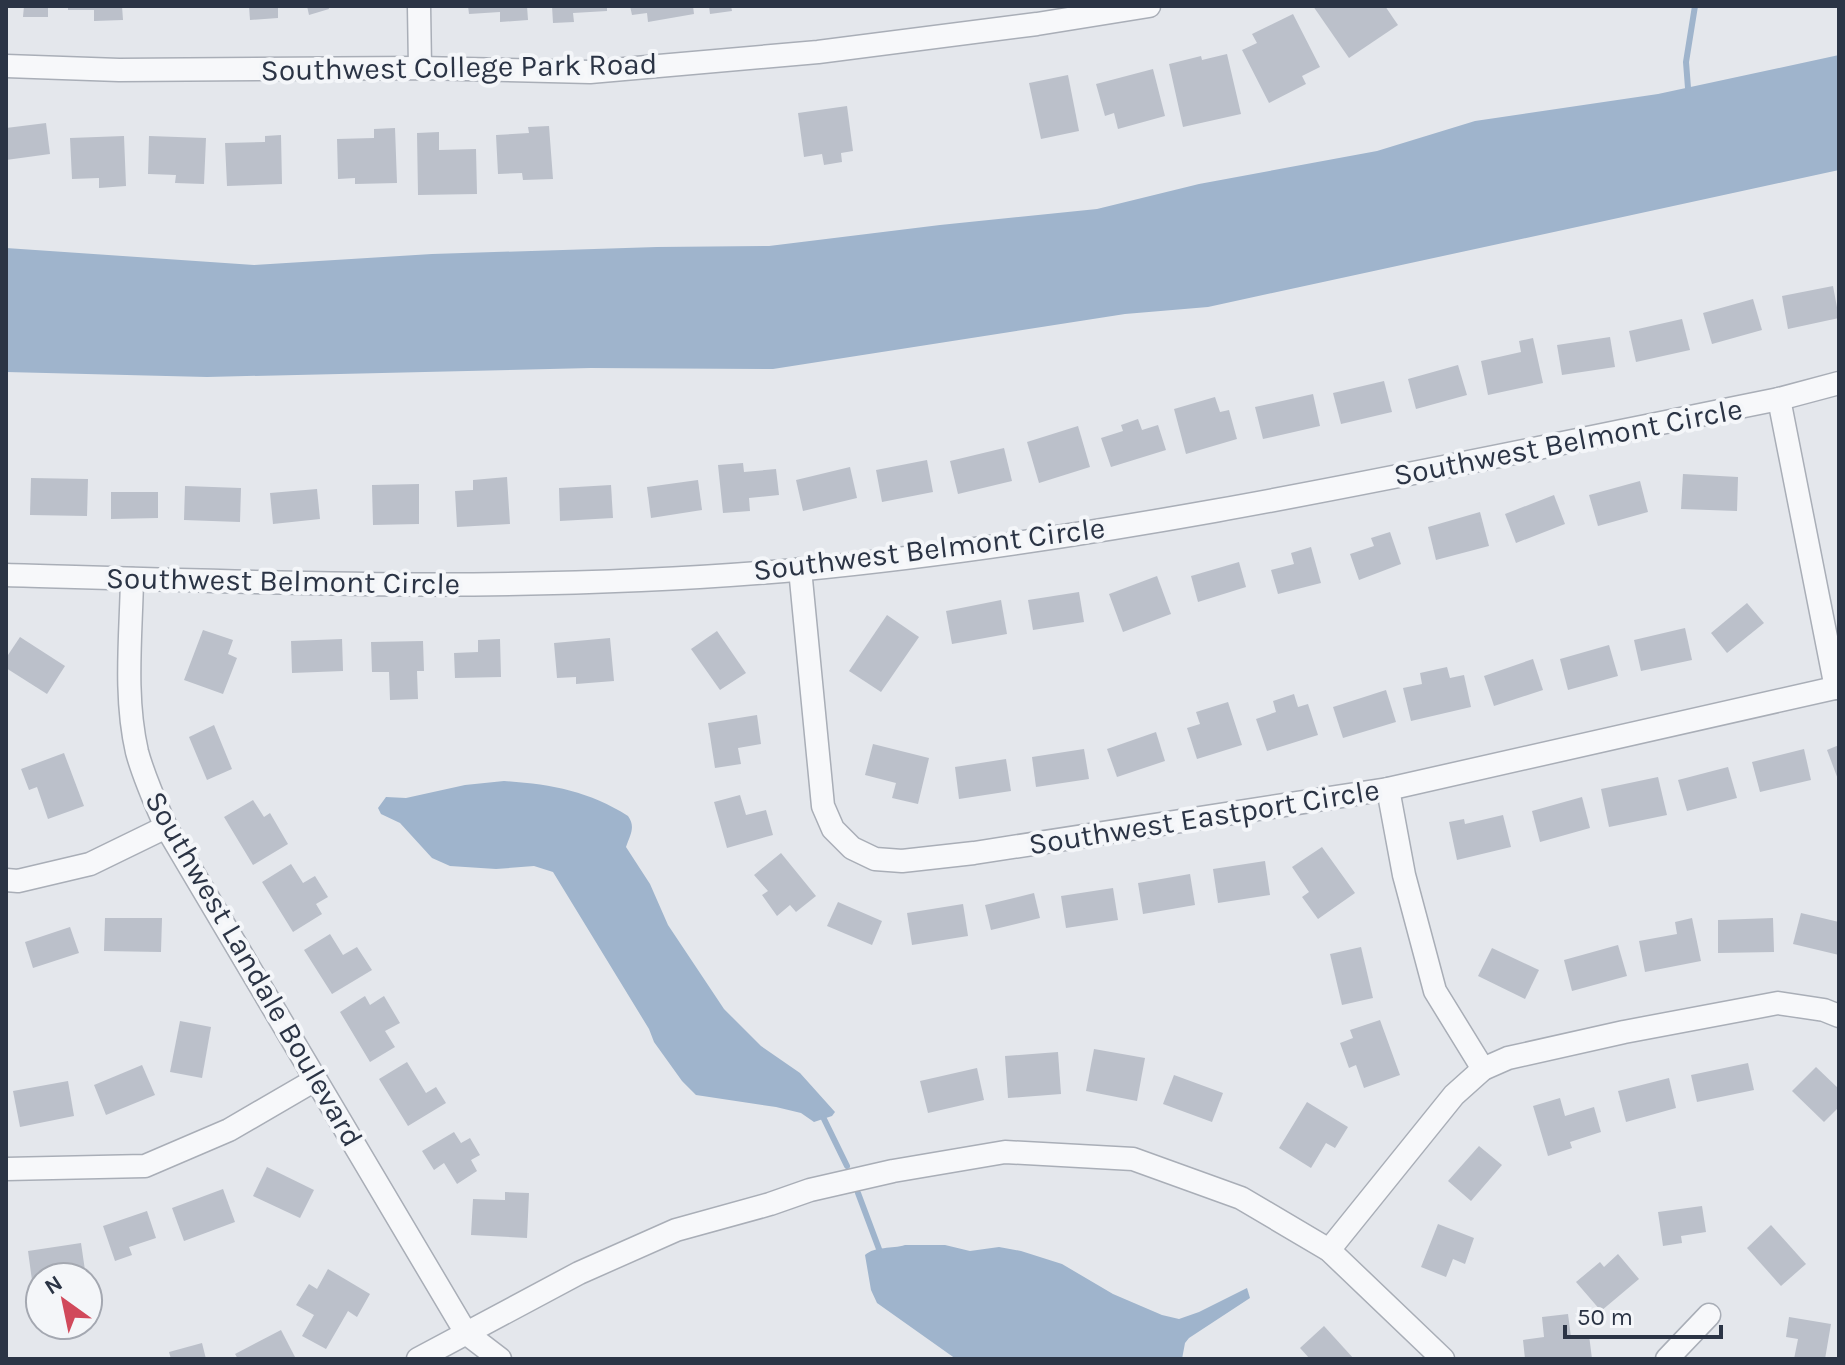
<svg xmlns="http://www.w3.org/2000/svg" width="1845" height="1365" font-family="Karla,sans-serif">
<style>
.water{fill:#9fb4cc}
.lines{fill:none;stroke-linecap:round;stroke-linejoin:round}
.stream{stroke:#9fb4cc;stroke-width:6}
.building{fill:#bbc0ca}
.minor-casing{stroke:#a9aeb7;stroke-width:25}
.minor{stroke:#f7f8fa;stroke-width:22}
.labels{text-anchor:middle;stroke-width:8;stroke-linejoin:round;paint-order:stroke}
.street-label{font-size:30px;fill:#2b3445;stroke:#f4f6f9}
</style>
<rect width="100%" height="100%" fill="#e4e7ec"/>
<g class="water">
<path d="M1839,55V170L1208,307L1125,314L773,369L591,368L207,377L6,372V248L254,265L432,254L657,247L769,246L940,225L1097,209L1199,184L1377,151L1475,121L1658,94Z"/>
<path d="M504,781C550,784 589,791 628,816C636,827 630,835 626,847L650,884L668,925L724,1009L761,1046L800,1073L835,1112L832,1116L814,1122L801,1113L776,1107L696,1095L682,1081L654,1042L649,1029L553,872L534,866L496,869L450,866L432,858L400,823L381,814L378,808L386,797L406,798L465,785Z"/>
<path d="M905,1245H945L970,1251L999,1247L1021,1251L1062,1264L1113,1294L1162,1315L1179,1319L1199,1312L1247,1288L1250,1298L1189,1338L1185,1343L1182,1359H956L877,1303L871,1290L865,1255C875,1246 892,1249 905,1245Z"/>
</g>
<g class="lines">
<g class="stream">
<path d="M1688,88L1686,62L1695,6"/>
<path d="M824,1119L847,1166"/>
<path d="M858,1193L879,1249"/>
</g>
</g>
<g class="building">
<path d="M24,6H48V17H23Z"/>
<path d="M68,6H122L123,20L94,21V10H68Z"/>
<path d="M249,6H278V18L250,20Z"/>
<path d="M307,6H328L329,9L309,15Z"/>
<path d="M468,6H527L528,20L500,22V12L469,14Z"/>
<path d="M552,6H607V11L573,13L574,22L553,23Z"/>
<path d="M630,6H693L694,14L648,22L647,13L632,15Z"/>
<path d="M709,6H731L732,11L710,14Z"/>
<path d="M1313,6H1385L1398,25L1349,58Z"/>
<path d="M1293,14L1320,67L1302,76L1306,84L1269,103L1242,50L1257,43L1252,34Z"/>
<path d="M1227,54L1241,114L1183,127L1169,64L1201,56L1202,60Z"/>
<path d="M1153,69L1165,116L1118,129L1114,113L1105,116L1096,84Z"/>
<path d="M1068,75L1079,131L1041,139L1029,83Z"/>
<path d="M847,106L853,151L841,153L842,162L824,165L822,154L804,157L798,113Z"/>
<path d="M46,123L50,154L6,160V128Z"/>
<path d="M549,126L553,179L523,180L522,173L498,174L496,135L529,133L528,127Z"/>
<path d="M395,128L397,183L355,184V178L338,179L337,139L374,138V129Z"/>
<path d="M439,132V150L476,149L477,194L418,195L417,133Z"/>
<path d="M281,135L282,184L227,186L225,143L265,142V136Z"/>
<path d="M124,136L126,186L99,188V178L72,179L70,138Z"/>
<path d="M149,136L206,138L204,184L175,183L176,175L148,174Z"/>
<path d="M1833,286L1839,318L1788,329L1782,296Z"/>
<path d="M1753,299L1762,330L1712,344L1703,313Z"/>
<path d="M1682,319L1690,350L1636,362L1629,331Z"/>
<path d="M1610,337L1615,367L1562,375L1557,345Z"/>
<path d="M1533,338L1543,383L1488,395L1481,361L1521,352L1519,341Z"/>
<path d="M1458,365L1467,395L1416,409L1408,379Z"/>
<path d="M1384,381L1392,412L1341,424L1333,393Z"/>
<path d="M1313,394L1320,426L1263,439L1255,407Z"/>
<path d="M1215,397L1220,412L1229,410L1237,439L1186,454L1174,409Z"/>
<path d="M1138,419L1142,430L1158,425L1166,450L1111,467L1101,438L1123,431L1121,425Z"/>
<path d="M1078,426L1090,467L1039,483L1027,442Z"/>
<path d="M1004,448L1012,481L958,494L950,461Z"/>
<path d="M927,460L933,492L882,502L876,470Z"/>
<path d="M743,463L744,472L776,469L779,495L749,498L750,511L723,513L718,465Z"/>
<path d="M850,467L857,498L803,511L796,480Z"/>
<path d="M1683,474L1738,477L1737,511L1681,509Z"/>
<path d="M507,477L510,524L457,527L455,491L473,490V480Z"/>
<path d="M31,478L88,479L87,516L30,515Z"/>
<path d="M698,480L702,510L651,518L647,487Z"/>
<path d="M1640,481L1648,512L1598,526L1589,495Z"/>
<path d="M419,484V524L373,525L372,485Z"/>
<path d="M611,485L613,518L560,521L559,488Z"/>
<path d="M185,486L241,488L240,522L184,520Z"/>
<path d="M317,489L320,519L273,524L270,493Z"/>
<path d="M111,492H158V518L111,519Z"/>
<path d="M1554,495L1565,524L1516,543L1505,514Z"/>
<path d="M1480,512L1489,546L1436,560L1428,527Z"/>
<path d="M1390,532L1401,564L1359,580L1350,554L1374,546L1371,538Z"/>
<path d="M1311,547L1321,583L1278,594L1271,570L1294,564L1291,553Z"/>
<path d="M1239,562L1246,587L1198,602L1191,576Z"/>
<path d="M1157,576L1171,614L1123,632L1109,594Z"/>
<path d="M1079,592L1084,622L1033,630L1028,600Z"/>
<path d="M1001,600L1007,634L952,644L946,611Z"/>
<path d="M1747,603L1764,623L1727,653L1711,633Z"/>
<path d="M887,615L919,637L881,692L849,671Z"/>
<path d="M1685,628L1692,660L1641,671L1634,640Z"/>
<path d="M203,630L233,640L228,654L237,658L223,694L184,680Z"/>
<path d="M717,631L746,673L720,690L691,649Z"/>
<path d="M20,637L65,666L47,694L6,668V658Z"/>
<path d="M610,638L614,681L576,684V677L557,678L554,643Z"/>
<path d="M342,639L343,671L292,673L291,641Z"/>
<path d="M500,639L501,677L455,678L454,653L478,652V640Z"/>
<path d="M423,641L424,671H417L418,699L390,700L389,672H372L371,642Z"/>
<path d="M1609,645L1618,676L1568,690L1560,659Z"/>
<path d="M1533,659L1543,690L1494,706L1484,676Z"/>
<path d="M1447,667L1450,678L1464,675L1471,707L1411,721L1403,688L1422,684L1420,673Z"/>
<path d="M1386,690L1396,722L1343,738L1333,707Z"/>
<path d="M1294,694L1298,707L1308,704L1318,735L1267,751L1256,719L1276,712L1273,701Z"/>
<path d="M1228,702L1242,745L1197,759L1187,728L1200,724L1196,712Z"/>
<path d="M757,715L761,744L738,748L741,764L715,768L708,723Z"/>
<path d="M214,725L232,769L207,780L189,737Z"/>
<path d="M1156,732L1165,761L1117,777L1107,749Z"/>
<path d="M873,744L929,758L918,804L892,798L896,783L865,775Z"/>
<path d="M1839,745V782L1827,750Z"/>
<path d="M1084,749L1089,779L1036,787L1032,757Z"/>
<path d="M1804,749L1811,780L1760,792L1752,762Z"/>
<path d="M64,753L84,806L48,819L37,787L29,790L21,769Z"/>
<path d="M1006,759L1011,791L959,799L955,767Z"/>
<path d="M1728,767L1737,798L1687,811L1678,780Z"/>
<path d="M1658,777L1667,815L1609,827L1601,789Z"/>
<path d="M740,795L746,815L766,810L773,835L727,848L714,802Z"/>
<path d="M1582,797L1590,828L1540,842L1532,811Z"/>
<path d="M253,800L264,817L270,813L288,844L253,865L224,817Z"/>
<path d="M1503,815L1511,847L1457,860L1449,822L1464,819L1465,824Z"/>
<path d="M1322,847L1355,893L1318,919L1302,897L1309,892L1292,867Z"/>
<path d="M781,853L816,896L796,912L790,905L777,916L762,895L768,891L754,875Z"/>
<path d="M1265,861L1270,895L1218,903L1213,869Z"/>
<path d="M291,864L303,883L315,876L328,897L316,904L322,914L293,932L262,882Z"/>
<path d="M1190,874L1195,905L1143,914L1138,883Z"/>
<path d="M1113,888L1118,920L1066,928L1061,896Z"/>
<path d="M1034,893L1040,918L991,930L985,905Z"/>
<path d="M838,902L882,921L872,945L827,926Z"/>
<path d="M963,904L968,936L912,945L907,913Z"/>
<path d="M1801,913L1839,922V955L1793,944Z"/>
<path d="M105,918H162L161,952L104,951Z"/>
<path d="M1692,918L1701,961L1645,972L1639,941L1677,934L1675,922Z"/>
<path d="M1773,918L1774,952L1718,953V920Z"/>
<path d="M70,927L79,953L33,968L25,942Z"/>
<path d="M330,934L343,955L357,947L372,970L332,994L304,950Z"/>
<path d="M1618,945L1627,976L1572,991L1564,960Z"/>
<path d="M1361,947L1373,998L1342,1005L1330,954Z"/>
<path d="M1492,948L1539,970L1525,999L1478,976Z"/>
<path d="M365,996L370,1005L384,996L400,1023L385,1031L395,1047L370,1062L340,1012Z"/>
<path d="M1380,1020L1400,1075L1364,1088L1356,1065L1349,1068L1340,1043L1353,1038L1350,1030Z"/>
<path d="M180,1021L211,1027L202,1078L170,1072Z"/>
<path d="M1094,1049L1145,1058L1137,1101L1086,1091Z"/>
<path d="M1058,1052L1061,1094L1008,1098L1005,1056Z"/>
<path d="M407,1062L426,1093L436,1087L446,1103L408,1126L379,1079Z"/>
<path d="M1748,1063L1754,1090L1697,1102L1691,1075Z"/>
<path d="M142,1065L155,1095L106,1115L94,1085Z"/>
<path d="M1816,1067L1839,1089V1107L1824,1122L1792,1091Z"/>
<path d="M977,1068L984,1100L928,1113L920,1081Z"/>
<path d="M1174,1075L1223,1093L1212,1122L1163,1104Z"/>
<path d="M1669,1078L1676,1108L1626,1122L1618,1091Z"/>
<path d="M68,1081L74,1116L20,1127L13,1091Z"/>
<path d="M1560,1098L1565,1116L1594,1107L1601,1132L1570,1142L1572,1148L1548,1156L1533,1106Z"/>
<path d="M1307,1102L1348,1127L1335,1148L1326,1143L1311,1168L1279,1148Z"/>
<path d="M454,1132L461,1143L470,1138L480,1155L471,1160L477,1171L457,1184L444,1163L434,1170L422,1151Z"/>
<path d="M1479,1146L1502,1165L1471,1201L1448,1181Z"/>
<path d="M267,1167L314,1190L300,1218L253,1196Z"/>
<path d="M223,1189L235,1222L184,1241L172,1208Z"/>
<path d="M505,1192L529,1193L527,1238L471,1235L473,1199L505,1200Z"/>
<path d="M1702,1206L1706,1232L1681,1236L1682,1243L1663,1246L1658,1212Z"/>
<path d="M147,1211L156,1238L129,1247L132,1255L115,1261L103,1226Z"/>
<path d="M1438,1224L1474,1238L1465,1264L1453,1259L1446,1277L1421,1267Z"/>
<path d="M1771,1225L1806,1264L1781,1286L1747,1248Z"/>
<path d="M81,1243L86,1277H40V1294L34,1295L28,1251Z"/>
<path d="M1618,1254L1639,1279L1601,1311L1576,1282L1600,1262L1604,1267Z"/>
<path d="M328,1269L370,1294L357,1317L348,1311L326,1349L302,1336L314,1315L296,1305L309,1284L317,1289Z"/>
<path d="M1568,1314L1571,1337L1589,1335L1592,1359H1525L1523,1340L1544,1337L1542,1317Z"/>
<path d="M1789,1317L1831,1324L1825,1359H1794L1798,1339L1786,1337Z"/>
<path d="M1324,1326L1354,1359H1310L1300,1348Z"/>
<path d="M281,1330L295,1357L238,1359L235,1354Z"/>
<path d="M202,1343L206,1359H171L169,1352Z"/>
</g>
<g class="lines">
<g class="minor-casing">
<g id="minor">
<path d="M419,6L420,68"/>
<path d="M6,66L119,70L420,68L590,72L818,52L1037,24L1149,6"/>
<path d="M1779,399L1836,688"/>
<path d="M800,569L823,806L833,829L852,848L875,859L902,861L974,853L1388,789L1839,687"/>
<path d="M6,575C272,583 540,594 805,569C1133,537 1456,464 1779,399L1839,383"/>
<path d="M132,579C131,635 124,696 137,752C144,778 155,802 166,827L466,1333L500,1359"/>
<path d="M1388,789L1404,875L1435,991L1483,1069"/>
<path d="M6,880L18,881L90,864L166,827"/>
<path d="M6,1169L145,1166L229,1130L315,1080"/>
<path d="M1329,1250L1454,1095L1483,1069L1508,1058L1624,1032L1778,1003L1824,1010L1839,1016"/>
<path d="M418,1359L579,1273L676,1230L770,1204L810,1190L893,1171L1005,1152L1133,1159L1241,1198L1329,1250L1443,1359"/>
<path d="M1667,1359L1709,1315"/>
</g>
</g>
<use href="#minor" class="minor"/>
</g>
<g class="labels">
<g class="street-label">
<text transform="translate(459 67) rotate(-1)" y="10">Southwest College Park Road</text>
<text transform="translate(1568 442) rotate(-11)" y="10">Southwest Belmont Circle</text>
<text transform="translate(929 549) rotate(-7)" y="10">Southwest Belmont Circle</text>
<text transform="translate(283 581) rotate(1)" y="10">Southwest Belmont Circle</text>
<text transform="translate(1204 817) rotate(-9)" y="10">Southwest Eastport Circle</text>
<text transform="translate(254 969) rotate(60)" y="10">Southwest Landale Boulevard</text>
</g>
</g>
<rect width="1845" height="1365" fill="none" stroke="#2b3445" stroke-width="16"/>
<g transform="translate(64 1301) rotate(327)"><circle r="38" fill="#f4f6f9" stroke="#a4a8b1" stroke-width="2"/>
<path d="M0-6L14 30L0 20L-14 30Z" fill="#d1495b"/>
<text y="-12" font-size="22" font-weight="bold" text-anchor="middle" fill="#2b3445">N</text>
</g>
<path d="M1565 1325v12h156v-12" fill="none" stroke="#2b3445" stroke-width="4"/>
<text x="1577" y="1325" font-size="24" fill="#2b3445" stroke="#f4f6f9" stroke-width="6" paint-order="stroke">50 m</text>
</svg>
